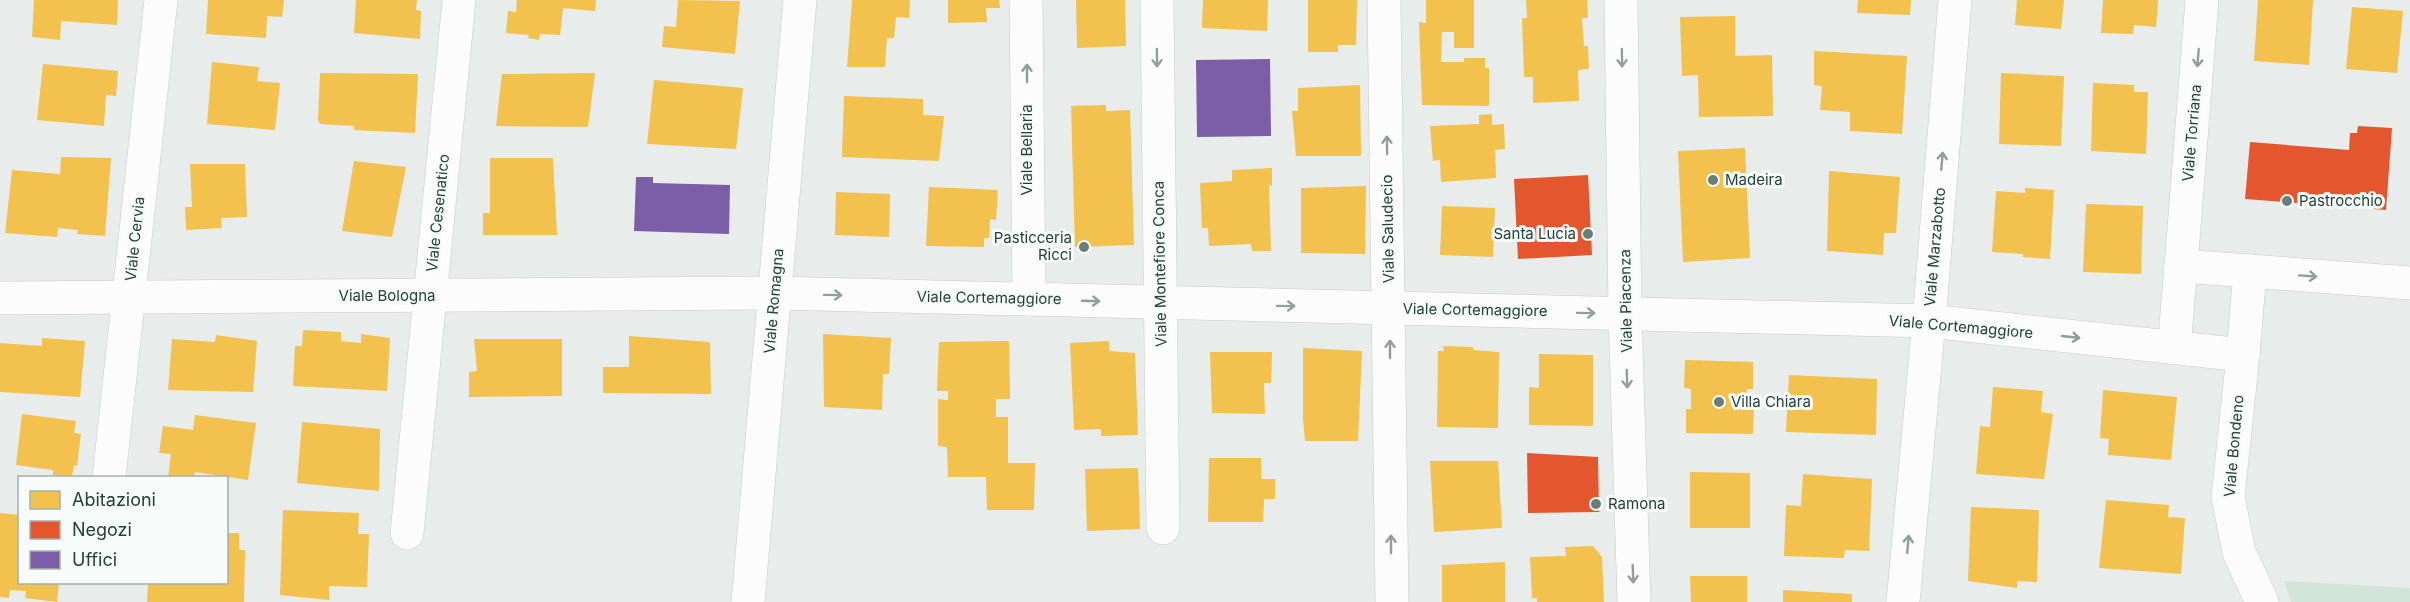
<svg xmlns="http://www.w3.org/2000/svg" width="2410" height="602" font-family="Inter,sans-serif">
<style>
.green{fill:#d1e6d8}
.homes{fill:#f2c14e}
.shops{fill:#e4572e}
.offices{fill:#7b5ea7}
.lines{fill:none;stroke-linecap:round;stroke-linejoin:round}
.minor-casing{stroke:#c5cac8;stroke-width:34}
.minor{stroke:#fcfcfc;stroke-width:33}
.oneway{stroke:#909f9b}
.poi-dot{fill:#697e78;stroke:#f7fbf9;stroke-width:2}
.labels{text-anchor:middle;stroke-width:6;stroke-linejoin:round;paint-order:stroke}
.street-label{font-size:15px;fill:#24423a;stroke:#f7fbf9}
.poi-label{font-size:15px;fill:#24423a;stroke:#f7fbf9;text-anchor:start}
</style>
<rect width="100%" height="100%" fill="#e8edeb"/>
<path class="green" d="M2284,581L2410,588V602H2291Z"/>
<g class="homes">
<path d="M34,0H118L117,25L61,21L60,40L32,37Z"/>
<path d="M208,0H284L282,17L267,16L266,38L206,34Z"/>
<path d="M356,0H417L416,10L421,11L420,39L354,33Z"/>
<path d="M517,0H596L595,11L563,8L560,35L540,34L539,40L528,38L529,35L506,33L508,11L516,12Z"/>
<path d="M678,0L740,1L735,54L662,47L664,26L676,27Z"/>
<path d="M852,0H910L909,18L896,17L894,38H887L885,67H847Z"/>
<path d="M948,0H999L1000,8H986L987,22L948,23Z"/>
<path d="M1076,0H1125L1126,46L1077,48Z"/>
<path d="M1203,0H1268L1267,31L1202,28Z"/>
<path d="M1308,0H1357L1356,45H1338V52H1308Z"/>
<path d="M1426,0H1474V48H1454V32H1442L1441,62H1464V58H1485V68H1489V106L1422,105L1419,22L1426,23Z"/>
<path d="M1526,0H1587L1588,18H1582L1584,46H1588L1589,69L1578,70L1579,101L1533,103V77H1524L1522,18H1527Z"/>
<path d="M1858,0H1911L1910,15L1857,13Z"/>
<path d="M2017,0H2064L2061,29L2015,25Z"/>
<path d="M2103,0H2158L2156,27L2134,25L2133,34L2101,33Z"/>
<path d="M2258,0H2313L2309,65L2254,61Z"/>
<path d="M2352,7L2403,11L2397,73L2346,69Z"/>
<path d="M1735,16V56L1772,55L1773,116L1699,117L1698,75L1682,76L1680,17Z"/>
<path d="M1814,51L1907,56L1902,134L1850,131V112L1820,110L1822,86L1814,85Z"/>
<path d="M212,62L259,67L257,81L280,83L275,130L207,124Z"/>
<path d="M43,64L118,71L116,96L106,95L104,126L37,120Z"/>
<path d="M320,73L418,74L415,133L354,130V126L320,124L318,120Z"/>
<path d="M595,73L588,127L496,126L502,74Z"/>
<path d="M2001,73L2064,76L2061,146L1999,144Z"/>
<path d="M654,80L743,88L736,149L647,144Z"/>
<path d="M2093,83L2134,85V92H2148L2146,154L2091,151Z"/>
<path d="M1360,85L1361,156H1296L1292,111H1298V88Z"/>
<path d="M844,96L923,99V115L944,116L939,161L842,157Z"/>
<path d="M1106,105V111L1130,110L1134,245L1075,247L1071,106Z"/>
<path d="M1492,114V125L1504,124L1505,149L1495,150L1496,178L1441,182L1440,160L1433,161L1430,126L1479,124V115Z"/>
<path d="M1745,148L1750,258L1683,262L1678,151Z"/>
<path d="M61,157L111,158L105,236L77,234L78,230L58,228L57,237L5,233L12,170L60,174Z"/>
<path d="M490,158H553L557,235H483V213H490Z"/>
<path d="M354,161L406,167L392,237L342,231Z"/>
<path d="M190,164H245L247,217L221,218L222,228L186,230L185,207H192Z"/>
<path d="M1272,168V186L1269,185L1271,251H1252L1251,244L1209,246L1208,228H1202L1200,183L1232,181V170Z"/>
<path d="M1829,171L1900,177L1896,233H1884L1883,255L1827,251Z"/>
<path d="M1366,186L1365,254L1301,253V188Z"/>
<path d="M929,187L998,190L996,220L990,219L989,238H984V247L926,246Z"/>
<path d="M2025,188L2054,190L2050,259L2023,257V254L1992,252L1996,191L2025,193Z"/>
<path d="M836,192L890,194L889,237L835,235Z"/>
<path d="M2086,204L2143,206L2141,274L2083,272Z"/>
<path d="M1442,206L1495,208L1493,257L1440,255Z"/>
<path d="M303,330L341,332V341L361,343V334L390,338L387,391L293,386L295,346H302Z"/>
<path d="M823,334L891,338L889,374H883L882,410L824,407Z"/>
<path d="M216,335L257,341L253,392L168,390L172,339L215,342Z"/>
<path d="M629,336L710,342L711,394L603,393V367H629Z"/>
<path d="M42,338L85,341L80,397L0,392V343L42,346Z"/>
<path d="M474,339H562V396L469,397V372L477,371Z"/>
<path d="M1009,341L1010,399H996V417H1008V463H1035L1034,510H987L986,477H948L947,447L938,446V399L948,400V391H937L939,342Z"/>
<path d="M1109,341V351L1135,353L1138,435L1101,436V429L1074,430L1070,343Z"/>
<path d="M1443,346L1473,347V350L1499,352L1498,428L1437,427L1438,351H1444Z"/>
<path d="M1303,348L1362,351L1358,441H1305L1303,419Z"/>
<path d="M1210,352H1272L1271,383H1264L1265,414L1212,413Z"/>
<path d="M1539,354L1593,355V426L1529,425V387L1539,388Z"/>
<path d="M1685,360L1753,362V389H1747V408H1754L1753,434L1686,433V409H1691V389L1684,388Z"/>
<path d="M1789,375L1877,379L1876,435L1786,432Z"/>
<path d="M1993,387L2043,391L2041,412L2053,414L2044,479L1976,474L1980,426L1990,427Z"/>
<path d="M2103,390L2177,397L2171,460L2108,455L2109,439L2100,438Z"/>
<path d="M22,414L76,421L74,433L81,434L77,466L74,465L72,477L53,475V470L16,465Z"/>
<path d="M195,415L256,423L248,480L195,472L194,478H168L171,454L159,453L163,426L193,430Z"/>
<path d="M302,422L380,429L379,491L297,483Z"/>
<path d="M1209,458H1261V479H1275V499H1264L1263,522H1208Z"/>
<path d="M1430,461H1498L1502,528L1434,532Z"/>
<path d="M1138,468L1140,529L1087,531L1085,469Z"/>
<path d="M1690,472L1750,473V528H1690Z"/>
<path d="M1803,474L1872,479L1869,551L1845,550L1844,558L1784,556L1786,505L1801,506Z"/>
<path d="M2106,500L2169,505L2168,517L2185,518L2181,574L2099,568Z"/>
<path d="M1971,507L2039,510L2037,582L2017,581V588L1968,581Z"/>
<path d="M283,510L359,513L358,534H369L367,587L329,586V600L280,595Z"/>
<path d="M0,513L20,515V582H59L57,602L25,598L26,591L10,590L9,598L0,597Z"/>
<path d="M226,533H239V550H245L244,602H147L148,582H226Z"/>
<path d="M1593,546L1602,557L1604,602H1537V598H1532L1530,557L1566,556L1565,547Z"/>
<path d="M1505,562V602H1442V565Z"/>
<path d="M1690,576H1747V602H1691Z"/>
<path d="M1783,590L1852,594V602H1783Z"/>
</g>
<g class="shops">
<path d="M2358,126L2392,128L2386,210L2245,199L2250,142L2349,150L2350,133H2357Z"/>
<path d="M1588,175L1592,255L1518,259L1514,179Z"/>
<path d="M1527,453L1598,457L1599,512L1528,513Z"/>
</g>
<g class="offices">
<path d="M1270,59L1271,136L1197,137L1196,60Z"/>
<path d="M636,177H653V183L730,185L729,234L634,231Z"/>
</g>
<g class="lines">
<g class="minor-casing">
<g id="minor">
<path d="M1026,0L1029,299"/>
<path d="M1157,0L1163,528"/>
<path d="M1384,0L1392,602"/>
<path d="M1621,0L1625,314L1634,602"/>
<path d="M2181,266L2202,0"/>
<path d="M2250,271L2410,283"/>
<path d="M0,298L774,293L1929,321L2243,355L2250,271L2181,266L2174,348"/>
<path d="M2243,355L2228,497L2239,552L2262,602"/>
<path d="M109,478L161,0"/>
<path d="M407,533L459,0"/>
<path d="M748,602L800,0"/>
<path d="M1903,602L1929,321L1955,0"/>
</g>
</g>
<use href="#minor" class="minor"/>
</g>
<defs><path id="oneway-shaft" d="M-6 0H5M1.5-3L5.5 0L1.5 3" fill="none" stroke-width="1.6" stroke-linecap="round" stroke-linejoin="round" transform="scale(1.5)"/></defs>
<g class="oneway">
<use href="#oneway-shaft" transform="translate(1157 58) rotate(89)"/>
<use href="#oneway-shaft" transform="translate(1622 58) rotate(89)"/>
<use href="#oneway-shaft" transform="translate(2198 58) rotate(95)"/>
<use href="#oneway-shaft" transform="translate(1027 73) rotate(-90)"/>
<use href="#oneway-shaft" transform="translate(1387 145) rotate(-91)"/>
<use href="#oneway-shaft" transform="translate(1942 161) rotate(-85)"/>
<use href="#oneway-shaft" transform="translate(2308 276) rotate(4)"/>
<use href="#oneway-shaft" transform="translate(833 295) rotate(1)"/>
<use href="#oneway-shaft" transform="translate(1091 301) rotate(2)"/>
<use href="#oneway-shaft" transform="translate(1286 306) rotate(1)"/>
<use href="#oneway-shaft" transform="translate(1586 313) rotate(1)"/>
<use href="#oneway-shaft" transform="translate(2071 337) rotate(6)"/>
<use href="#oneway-shaft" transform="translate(1390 349) rotate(-90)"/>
<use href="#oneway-shaft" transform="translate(1627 379) rotate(88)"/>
<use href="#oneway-shaft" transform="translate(1391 544) rotate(-90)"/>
<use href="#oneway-shaft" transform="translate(1908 544) rotate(-85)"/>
<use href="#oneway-shaft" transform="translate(1633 574) rotate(88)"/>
</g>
<g class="poi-dot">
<circle cx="1713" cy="180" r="6"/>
<circle cx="2287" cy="201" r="6"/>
<circle cx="1588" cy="234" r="6"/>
<circle cx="1084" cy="247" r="6"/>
<circle cx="1719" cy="402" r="6"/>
<circle cx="1596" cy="504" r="6"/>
</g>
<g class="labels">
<g class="street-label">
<text transform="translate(2192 133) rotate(-85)" y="5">Viale Torriana</text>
<text transform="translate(1027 150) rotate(-90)" y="5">Viale Bellaria</text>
<text transform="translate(438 213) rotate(-84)" y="5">Viale Cesenatico</text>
<text transform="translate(1388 229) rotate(-91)" y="5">Viale Saludecio</text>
<text transform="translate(135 239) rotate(-84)" y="5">Viale Cervia</text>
<text transform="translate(1935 247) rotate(-85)" y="5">Viale Marzabotto</text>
<text transform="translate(1160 264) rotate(-91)" y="5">Viale Montefiore Conca</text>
<text x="387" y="301">Viale Bologna</text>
<text transform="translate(989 298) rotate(1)" y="5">Viale Cortemaggiore</text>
<text transform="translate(774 301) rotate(-85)" y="5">Viale Romagna</text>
<text transform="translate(1626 301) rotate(-91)" y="5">Viale Piacenza</text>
<text transform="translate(1475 310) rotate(1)" y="5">Viale Cortemaggiore</text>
<text transform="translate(1961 327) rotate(5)" y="5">Viale Cortemaggiore</text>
<text transform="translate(2234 446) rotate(-85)" y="5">Viale Bondeno</text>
</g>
<g class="poi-label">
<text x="1725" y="185">Madeira</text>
<text x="2299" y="206">Pastrocchio</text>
<text x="1576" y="239" text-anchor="end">Santa Lucia</text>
<text x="1072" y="243" text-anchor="end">Pasticceria<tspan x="1072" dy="17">Ricci</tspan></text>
<text x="1731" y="407">Villa Chiara</text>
<text x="1608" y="509">Ramona</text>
</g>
</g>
<rect x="18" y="476" width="210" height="108" fill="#f7fbf9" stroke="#a3b1ad" stroke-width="1.5"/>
<rect x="30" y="491" width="30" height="18" fill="#f2c14e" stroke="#a3b1ad" stroke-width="1.5"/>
<text x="72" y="506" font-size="18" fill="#24423a">Abitazioni</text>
<rect x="30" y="521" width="30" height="18" fill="#e4572e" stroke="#a3b1ad" stroke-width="1.5"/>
<text x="72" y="536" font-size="18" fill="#24423a">Negozi</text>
<rect x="30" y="551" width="30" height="18" fill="#7b5ea7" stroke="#a3b1ad" stroke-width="1.5"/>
<text x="72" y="566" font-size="18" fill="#24423a">Uffici</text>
</svg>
